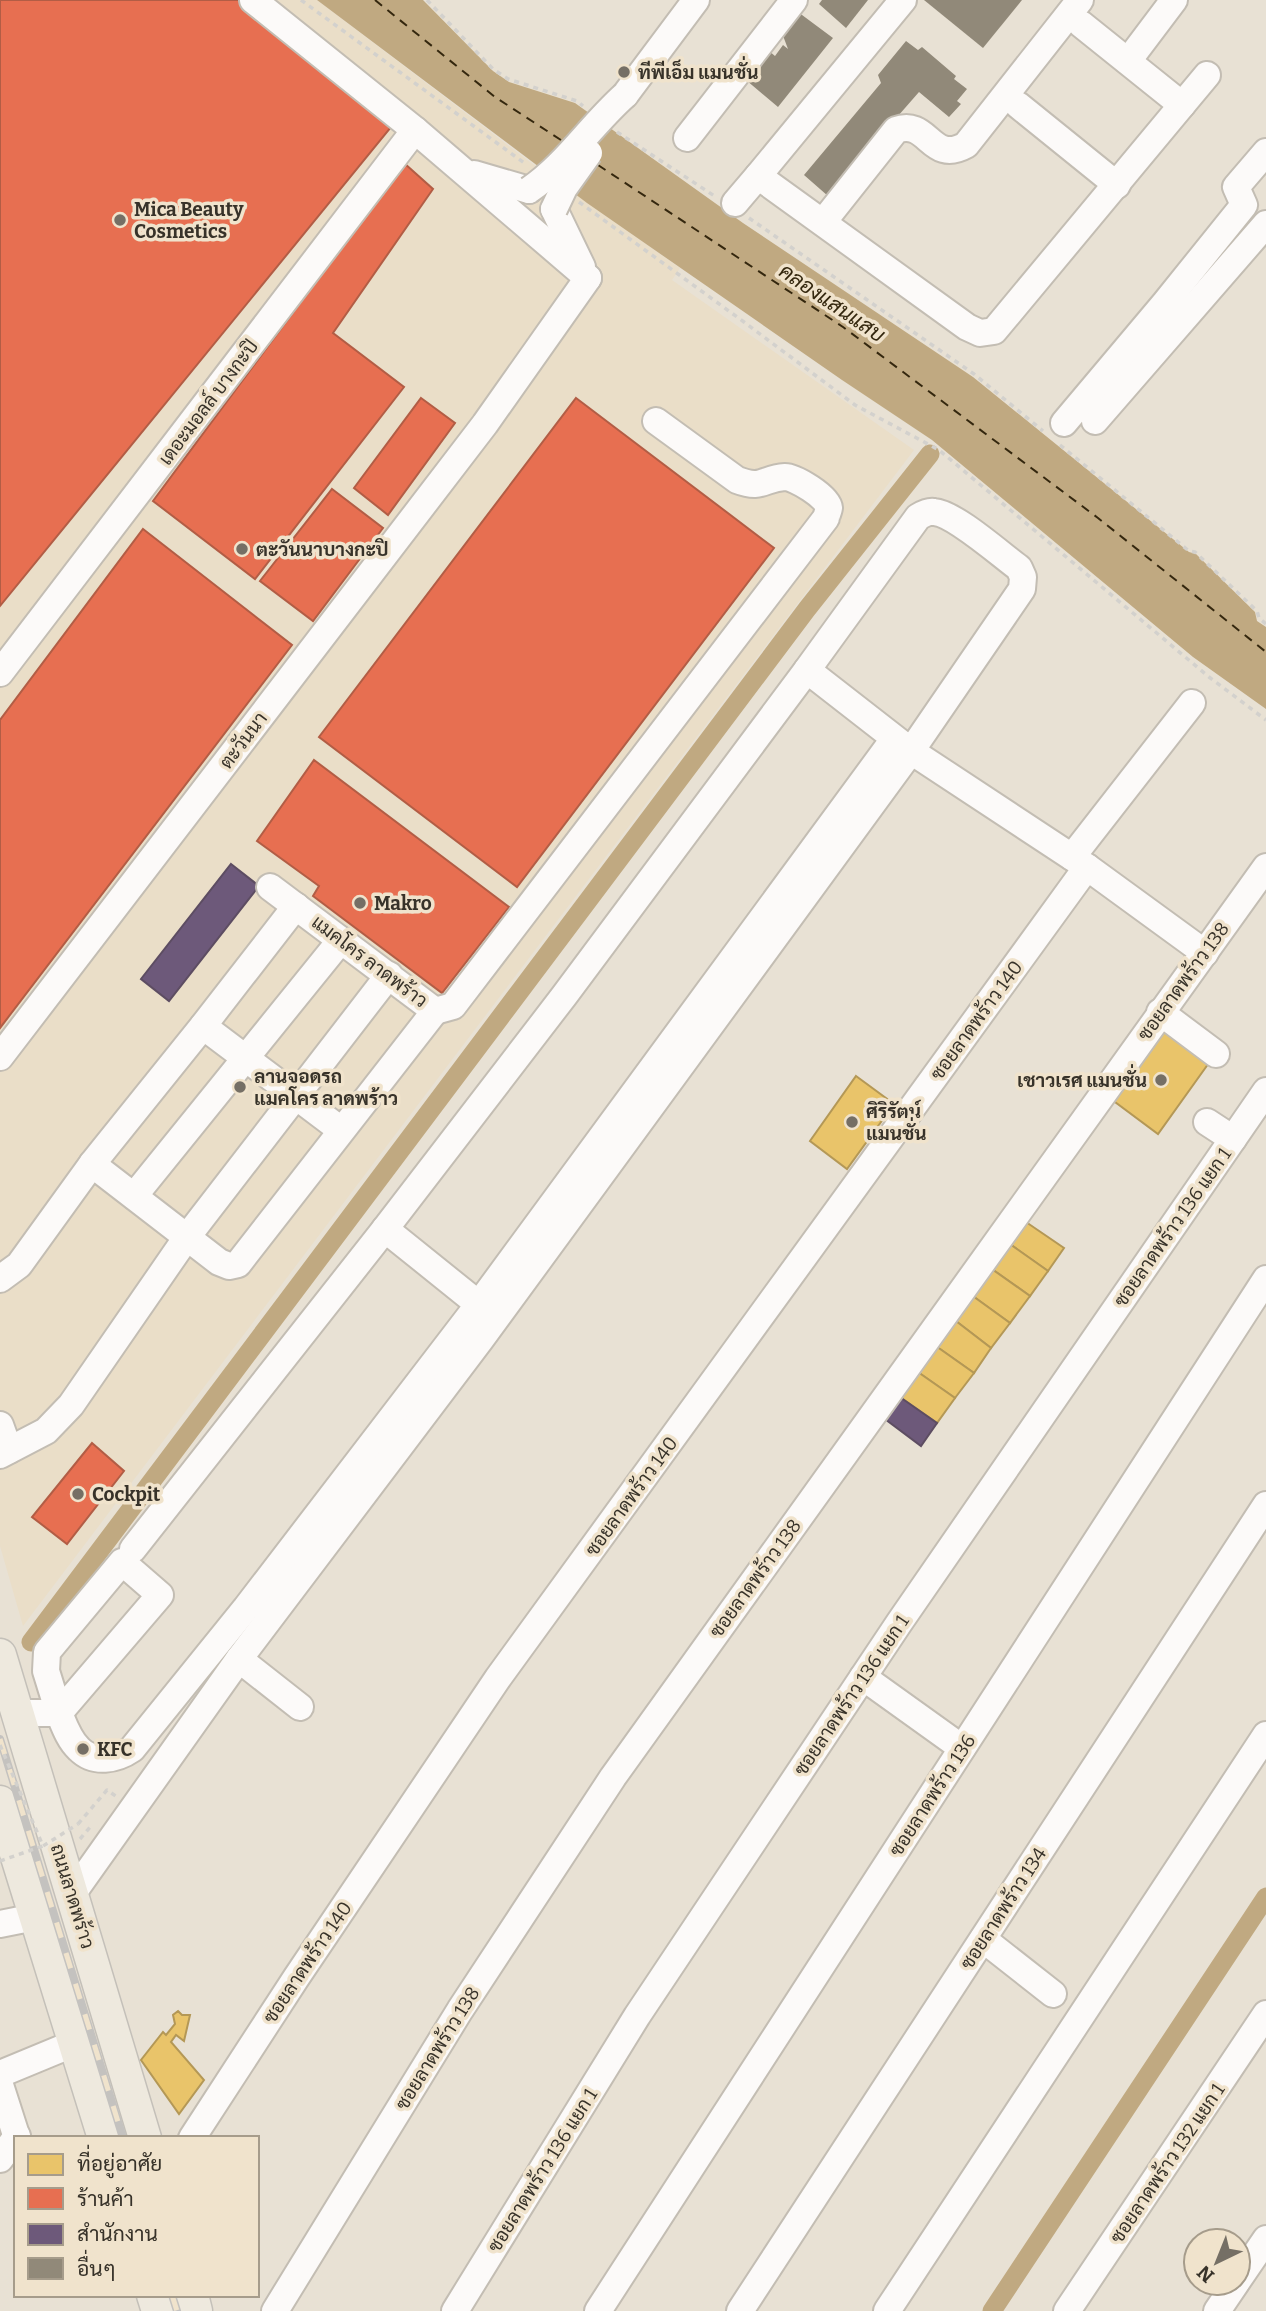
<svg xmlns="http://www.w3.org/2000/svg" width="1266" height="2311" font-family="Bitter,Sarabun,serif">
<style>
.built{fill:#eadec8}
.water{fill:#c0a981}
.homes{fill:#e9c46a;stroke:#b49856;stroke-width:2}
.shops{fill:#e76f51;stroke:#b25d45;stroke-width:2}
.offices{fill:#6d597a;stroke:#5d4d62;stroke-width:2}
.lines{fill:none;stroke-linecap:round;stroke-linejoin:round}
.canal{stroke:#c0a981;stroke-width:19}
.ferry{stroke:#34270e;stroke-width:2;stroke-dasharray:9 7;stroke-linecap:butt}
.building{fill:#918979}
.minor-casing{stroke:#c3bdb3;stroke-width:30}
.major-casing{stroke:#c4c0b9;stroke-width:35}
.path{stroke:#d3d1cd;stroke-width:3.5;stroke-dasharray:5 5;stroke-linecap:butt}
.minor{stroke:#fcfaf9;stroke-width:26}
.major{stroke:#eee9de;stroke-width:32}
.rail-casing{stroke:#c4c2bf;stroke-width:8}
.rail{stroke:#f0e3cc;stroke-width:5;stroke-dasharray:16;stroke-linecap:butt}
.minor-bridge-casing{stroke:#c3bdb3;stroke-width:30;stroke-linecap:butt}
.path-bridge{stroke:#d3d1cd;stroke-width:3.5;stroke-dasharray:5 5;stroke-linecap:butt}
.minor-bridge{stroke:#fcfaf9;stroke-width:26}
.poi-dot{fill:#756f65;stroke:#f0e3cc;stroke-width:2.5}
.labels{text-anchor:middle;stroke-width:7;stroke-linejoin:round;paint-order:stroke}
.poi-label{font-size:19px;font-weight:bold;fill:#373229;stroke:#f0e3cc;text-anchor:start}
.street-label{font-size:19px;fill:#373229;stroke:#f0e3cc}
.water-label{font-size:21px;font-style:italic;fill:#34270e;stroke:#f0e3cc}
</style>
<rect width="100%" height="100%" fill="#e8e1d4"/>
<path class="built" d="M0,0H317L530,162L680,268L672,280L914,450L23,1626L0,1546Z"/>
<path class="water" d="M317,0H423L493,71L509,82L575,103L743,223L973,377L1189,552L1196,554L1255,612L1257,621L1266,627V709L1193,657L932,440L842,380L587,203Z"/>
<g class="homes">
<path d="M1165,1024L1211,1060L1158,1134L1111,1099Z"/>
<path d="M856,1076L894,1104L847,1169L810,1141Z"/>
<path d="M1023,1220L1064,1248L1048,1271L1007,1242Z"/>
<path d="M1007,1242L1048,1271L1030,1296L989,1267Z"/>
<path d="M989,1267L1030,1296L1010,1323L970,1294Z"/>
<path d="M970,1294L1010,1323L991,1348L952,1318Z"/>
<path d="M952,1318L991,1348L974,1373L933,1344Z"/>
<path d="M933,1344L974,1373L955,1398L915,1370Z"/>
<path d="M915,1370L955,1398L937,1423L897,1395Z"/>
<path d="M178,2011L182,2015H190L184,2041L176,2035L171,2042L204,2080L179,2114L141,2060L163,2032L166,2035L175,2024L173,2015Z"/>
</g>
<g class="shops">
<path d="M0,0H240L396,121L0,606Z"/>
<path d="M404,163L433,189L333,333L404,387L255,579L153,501Z"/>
<path d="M421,398L455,423L388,515L354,488Z"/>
<path d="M576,398L774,548L517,887L319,737Z"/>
<path d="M332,489L383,528L313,621L260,581Z"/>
<path d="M143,529L292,645L0,1028V720Z"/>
<path d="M314,760L509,907L442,993L313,896L319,886L257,841Z"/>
<path d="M92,1443L124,1471L67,1544L32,1517Z"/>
</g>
<g class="offices">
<path d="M231,864L259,886L169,1001L141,979Z"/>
<path d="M897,1395L937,1423L921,1446L881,1416Z"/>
</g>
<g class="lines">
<g class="canal">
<path d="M31,1642L807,609L930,454"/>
<path d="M992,2311L1266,1897"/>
</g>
<g class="ferry">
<path d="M375,0L495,97L564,142"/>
<path d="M598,165L843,327L1098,518L1266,652"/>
</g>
</g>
<g class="building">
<path d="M822,0H868L846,28L819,4Z"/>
<path d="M924,0H1022L983,48Z"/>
<path d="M798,12L833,38L778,107L746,80L769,51L775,56L783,45L788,49L782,33Z"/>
<path d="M906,41L918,50L922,47L956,76L954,79L967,89L957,101L961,104L949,117L919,92L828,196L804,175L881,83L878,75Z"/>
</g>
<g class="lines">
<g class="minor-casing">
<g id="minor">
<path d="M903,0L758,176L967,327L980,333L994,331L1182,105L1081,24"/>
<path d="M1128,61L1174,0"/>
<path d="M625,95L696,0"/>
<path d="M1018,105L1117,185"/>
<path d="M1182,105L1207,75"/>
<path d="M415,130L588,278"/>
<path d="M687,138L794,0"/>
<path d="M474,174L529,190"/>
<path d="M735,203L758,176"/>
<path d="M554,209L582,267"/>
<path d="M823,222L896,130C929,118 930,165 966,145L1080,0"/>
<path d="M1095,421L1266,224"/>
<path d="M1064,423L1165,303L1244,205L1236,187L1266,152"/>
<path d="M0,673L415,130L253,0"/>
<path d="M1072,857L1192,703"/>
<path d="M270,887L435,1011"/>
<path d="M435,1011L453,1006L826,518C826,517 829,509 829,508C828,497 795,477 785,477C763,478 763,490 737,480L656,421"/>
<path d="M1160,1012L1216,1054"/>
<path d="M203,1026L341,1130"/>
<path d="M0,1057L485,424L588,278"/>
<path d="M1207,1122L1233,1139"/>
<path d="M92,1164L219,1262L229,1266L238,1264L435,1011"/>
<path d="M134,1196L341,940"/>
<path d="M385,1229L492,1315"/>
<path d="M0,1279L19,1265L92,1164L203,1026L296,906"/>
<path d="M0,1425L9,1450"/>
<path d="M0,1455L46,1431L71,1405L187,1237L389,975"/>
<path d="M133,1549L385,1229L564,996L807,670L911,751L1087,867L1205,953"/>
<path d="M122,1562L160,1595L59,1713L46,1671L47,1652Z"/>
<path d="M239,1659L300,1707"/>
<path d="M863,1677L962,1748"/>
<path d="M18,1713H59C64,1725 69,1740 79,1749C94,1764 116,1760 132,1749L246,1608L479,1304L894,739"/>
<path d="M73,1893L239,1659L481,1339L911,751L1022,589L1023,577L1019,568C1001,555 954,513 934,512C929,511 923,514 918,517L807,670"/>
<path d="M0,1924L35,1917"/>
<path d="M983,1939L1053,1994"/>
<path d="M0,2074L75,2043"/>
<path d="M0,2085L17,2138"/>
<path d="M192,2138L296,1978L498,1678L1087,867"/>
<path d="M0,2159L17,2136"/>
<path d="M1238,2280L1266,2239"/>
<path d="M275,2311L460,2010L613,1777L1266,867"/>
<path d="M455,2311L637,2016L899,1623L1266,1091"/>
<path d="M598,2311L1266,1279"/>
<path d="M740,2311L1266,1505"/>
<path d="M887,2311L1266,1735"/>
<path d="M1067,2311L1266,2014"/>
<path d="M1217,2311L1236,2283"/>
</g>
</g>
<g class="major-casing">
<g id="major">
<path d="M0,1655L145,2138"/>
<path d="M0,1802L104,2138"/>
<path d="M153,2295L158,2311"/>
<path d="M192,2295L196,2311"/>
</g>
</g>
<g class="path">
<path d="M301,0L527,165"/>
<path d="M427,0L493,69L508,79L577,101L583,106"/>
<path d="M617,132L716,197"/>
<path d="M579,202L744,322L855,405L939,450L1209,677L1266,720"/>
<path d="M749,218L974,374L1043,431"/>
<path d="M1060,445L1189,551L1195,552L1257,611L1259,618L1266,624"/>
<path d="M78,1824L107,1790L117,1797"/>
<path d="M80,1839L91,1826"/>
</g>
<use href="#minor" class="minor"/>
<use href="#major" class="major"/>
<g class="rail-casing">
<g id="rail">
<path d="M0,1739L123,2138"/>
<path d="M172,2295L177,2311"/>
</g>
</g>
<use href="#rail" class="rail"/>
<g class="minor-bridge-casing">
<g id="minor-bridge">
<path d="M529,190C566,165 591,125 625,95"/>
<path d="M554,209L564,188L589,153"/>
</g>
</g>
<g class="path-bridge">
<path d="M0,1745L43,1846L78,1824"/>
<path d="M0,1861L43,1846"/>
</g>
<use href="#minor-bridge" class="minor-bridge"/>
</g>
<g class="poi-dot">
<circle cx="624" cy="72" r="7"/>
<circle cx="120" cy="220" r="7"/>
<circle cx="242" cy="549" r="7"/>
<circle cx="360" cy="903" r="7"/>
<circle cx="1161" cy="1080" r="7"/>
<circle cx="240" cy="1087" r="7"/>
<circle cx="852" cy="1122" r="7"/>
<circle cx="78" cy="1494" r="7"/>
<circle cx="83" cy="1749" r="7"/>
</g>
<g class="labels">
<g class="poi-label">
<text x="638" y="79">ทีพีเอ็ม แมนชั่น</text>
<text x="134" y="216">Mica Beauty<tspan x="134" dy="22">Cosmetics</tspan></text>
<text x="256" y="556">ตะวันนาบางกะปิ</text>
<text x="374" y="910">Makro</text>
<text x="254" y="1083">ลานจอดรถ<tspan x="254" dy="22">แมคโคร ลาดพร้าว</tspan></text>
<text x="1147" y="1087" text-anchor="end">เชาวเรศ แมนชั่น</text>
<text x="866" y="1118">ศิริรัตน์<tspan x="866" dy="22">แมนชั่น</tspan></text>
<text x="92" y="1501">Cockpit</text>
<text x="97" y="1756">KFC</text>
</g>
<g class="street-label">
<text transform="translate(208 402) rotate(-53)" y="7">เดอะมอลล์ บางกะปิ</text>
<text transform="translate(243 740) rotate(-53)" y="7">ตะวันนา</text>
<text transform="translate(370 961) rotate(37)" y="7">แมคโคร ลาดพร้าว</text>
<text transform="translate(1183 981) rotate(-54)" y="7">ซอยลาดพร้าว 138</text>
<text transform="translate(976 1020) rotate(-54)" y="7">ซอยลาดพร้าว 140</text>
<text transform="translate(1172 1227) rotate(-55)" y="7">ซอยลาดพร้าว 136 แยก 1</text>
<text transform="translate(631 1496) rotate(-54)" y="7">ซอยลาดพร้าว 140</text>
<text transform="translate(755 1578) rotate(-54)" y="7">ซอยลาดพร้าว 138</text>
<text transform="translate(851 1695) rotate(-56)" y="7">ซอยลาดพร้าว 136 แยก 1</text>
<text transform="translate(932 1795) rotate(-57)" y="7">ซอยลาดพร้าว 136</text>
<text transform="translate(73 1896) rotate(73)" y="7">ถนนลาดพร้าว</text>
<text transform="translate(1003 1908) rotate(-57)" y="7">ซอยลาดพร้าว 134</text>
<text transform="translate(307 1962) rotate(-56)" y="7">ซอยลาดพร้าว 140</text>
<text transform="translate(437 2048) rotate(-58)" y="7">ซอยลาดพร้าว 138</text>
<text transform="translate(1167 2163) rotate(-56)" y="7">ซอยลาดพร้าว 132 แยก 1</text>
<text transform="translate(542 2170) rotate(-58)" y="7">ซอยลาดพร้าว 136 แยก 1</text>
</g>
<g class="water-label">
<text transform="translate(832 303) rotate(34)" y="7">คลองแสนแสบ</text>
</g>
</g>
<rect x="14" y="2136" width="245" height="161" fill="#f0e3cc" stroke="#a69c8b" stroke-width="2"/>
<rect x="28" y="2154" width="35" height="21" fill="#e9c46a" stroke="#a69c8b" stroke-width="2"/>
<text x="77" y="2171" font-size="21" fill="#373229">ที่อยู่อาศัย</text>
<rect x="28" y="2188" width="35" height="21" fill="#e76f51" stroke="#a69c8b" stroke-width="2"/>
<text x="77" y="2206" font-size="21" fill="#373229">ร้านค้า</text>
<rect x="28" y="2224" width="35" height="21" fill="#6d597a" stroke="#a69c8b" stroke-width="2"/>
<text x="77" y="2241" font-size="21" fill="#373229">สำนักงาน</text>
<rect x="28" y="2258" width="35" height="21" fill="#918979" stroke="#a69c8b" stroke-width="2"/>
<text x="77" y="2276" font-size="21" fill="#373229">อื่นๆ</text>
<g transform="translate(1217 2262) rotate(223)"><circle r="33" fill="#f0e3cc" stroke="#a69c8b" stroke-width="2"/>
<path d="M0-5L12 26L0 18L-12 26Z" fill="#756f65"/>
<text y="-10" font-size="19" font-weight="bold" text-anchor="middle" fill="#373229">N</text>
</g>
</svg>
